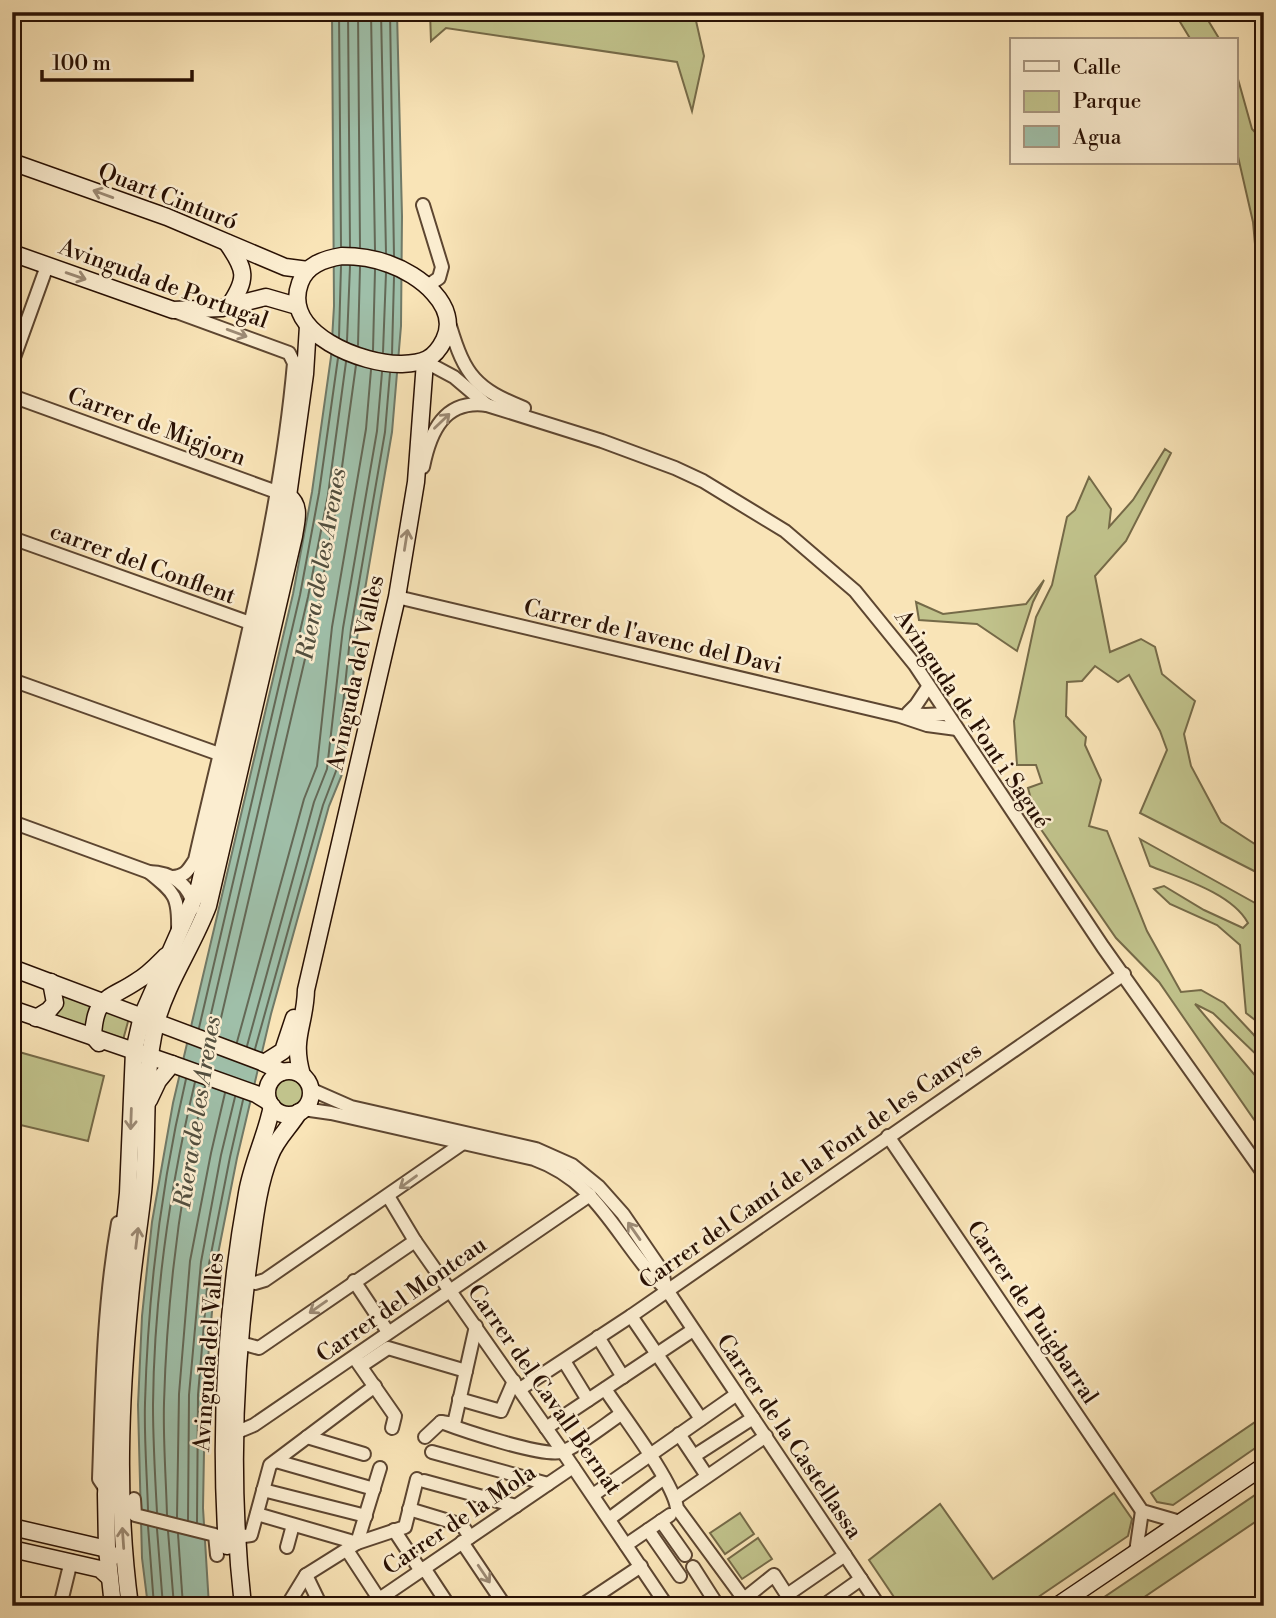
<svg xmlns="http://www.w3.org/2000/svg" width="1276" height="1618" font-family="'Libre Bodoni',serif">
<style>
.green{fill:#c1c38c;stroke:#756a48;stroke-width:2}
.water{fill:#9fbfa9;stroke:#707967;stroke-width:2}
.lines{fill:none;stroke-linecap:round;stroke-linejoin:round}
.shore{stroke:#646856;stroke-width:2}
.street-casing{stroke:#5d4631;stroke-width:16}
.secondary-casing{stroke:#291104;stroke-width:19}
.street{stroke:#fbedd0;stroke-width:12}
.secondary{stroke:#fbedd0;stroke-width:16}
.oneway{stroke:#9c8a74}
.labels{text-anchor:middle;stroke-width:5;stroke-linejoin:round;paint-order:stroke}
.street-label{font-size:23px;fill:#291104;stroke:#fbedd0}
.water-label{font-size:24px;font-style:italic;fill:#524e3e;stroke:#fbedd0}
</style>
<rect width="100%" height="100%" fill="#f9e4b7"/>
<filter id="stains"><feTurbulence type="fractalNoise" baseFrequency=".00286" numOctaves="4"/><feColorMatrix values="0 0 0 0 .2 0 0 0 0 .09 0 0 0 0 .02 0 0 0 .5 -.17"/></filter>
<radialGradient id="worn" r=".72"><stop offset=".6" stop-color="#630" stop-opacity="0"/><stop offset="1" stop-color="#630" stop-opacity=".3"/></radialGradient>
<g class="green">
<path d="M430,12H694L704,56L692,111L677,62L446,28L431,41Z"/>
<path d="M1174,12H1203L1220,40H1191Z"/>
<path d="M1236,72L1252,129L1264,142V253L1256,255L1253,222L1236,148Z"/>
<path d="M1165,449L1171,453L1126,541L1095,576L1110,652L1141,639L1155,647L1162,674L1195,701L1184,734L1191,766L1221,822L1264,850V876L1140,813L1167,750L1160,731L1129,675L1118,682L1095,666L1082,681L1067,682L1066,716L1086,737L1085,745L1101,780L1089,826L1107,831L1147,931L1181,992L1201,990L1224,1003L1253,1034L1264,1049V1062L1213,1013L1195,1004L1264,1086V1134L1159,982L1116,938L1027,809L1034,810L1028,788L1042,783L1036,765H1017L1014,721L1036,617L1052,585L1067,517L1075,510L1089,477L1111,509L1109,527L1133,500Z"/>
<path d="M1044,580L1033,602L1017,651L977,624L919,620L916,602L943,614L1026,604Z"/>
<path d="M1140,839L1264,908V1027L1246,1013L1240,945L1217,925L1170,904L1154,889L1164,886L1204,910L1243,928L1248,923C1232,893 1180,878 1150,866Z"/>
<path d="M60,990L94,1004L85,1027L50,1015Z"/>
<path d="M109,1011L129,1018L123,1040L101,1032L99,1021L103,1015Z"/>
<path d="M12,1050L104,1076L88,1141L12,1123Z"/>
<circle cx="289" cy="1093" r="15"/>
<path d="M1264,1416V1442L1173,1505L1157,1502L1151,1493Z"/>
<path d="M1264,1489V1516L1131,1606H1091Z"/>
<path d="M1114,1493L1132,1519L1128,1536L1025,1606H900L869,1560L940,1504L993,1579Z"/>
<path d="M740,1513L754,1534L725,1554L710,1533Z"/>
<path d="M758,1538L772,1559L742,1579L728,1559Z"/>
</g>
<path class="water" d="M332,12H397L402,216L401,326L392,432L358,630L343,772L329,806L271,1014L237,1158L216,1264L205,1395L203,1508L209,1606H148L142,1558L138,1405L142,1316L152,1222L173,1103L293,594L312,492L331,357L334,306Z"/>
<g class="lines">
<g class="shore">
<path d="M339,12L341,246"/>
<path d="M348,12L350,247"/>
<path d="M358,12L360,247"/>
<path d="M371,12L375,250"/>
<path d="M381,12L386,253"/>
<path d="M390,12L394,256"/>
<path d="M339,337L341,266"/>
<path d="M347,341L350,266"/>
<path d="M358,345L360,267"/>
<path d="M373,350L375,270"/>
<path d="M383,352L386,273"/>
<path d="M392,354L394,277"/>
<path d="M199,1028L300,595L319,493L338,358"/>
<path d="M207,1031L308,597L328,495L346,362"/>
<path d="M217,1035L319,599L338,496L356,365"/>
<path d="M237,1042L304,799L317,766L332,627L366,429L371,370"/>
<path d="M247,1046L314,802L327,769L343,628L377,431L382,372"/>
<path d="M255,1049L323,805L336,771L351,629L385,432L390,373"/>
<path d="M148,1510C147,1475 144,1438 145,1403C148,1294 161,1185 186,1079"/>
<path d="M157,1512C155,1477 153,1441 153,1405C154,1297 170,1187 195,1082"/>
<path d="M167,1515C166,1478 163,1440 164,1403C167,1296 180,1190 205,1086"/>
<path d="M177,1517L179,1394L190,1261L211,1153L225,1093"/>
<path d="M188,1520L189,1395L201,1262L221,1155L235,1097"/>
<path d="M197,1522L198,1395L209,1264L230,1157L243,1100"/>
<path d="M148,1526L154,1606"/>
<path d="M157,1529L163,1606"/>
<path d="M168,1531L174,1606"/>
<path d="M178,1534L183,1606"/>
</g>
<g class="street-casing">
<g id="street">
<path d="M423,205L442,267L439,278L426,287"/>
<path d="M450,326C465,376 476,389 524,408"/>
<path d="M426,362L454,377L487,405"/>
<path d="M12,363L47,266"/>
<path d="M12,396L285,495"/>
<path d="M423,467C430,432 444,399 487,405L602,441L675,468L703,481L785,531L855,591L915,665L1103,947L1264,1174"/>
<path d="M12,538L256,625"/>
<path d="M397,597L900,716L927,725L957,729"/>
<path d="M12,680L219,754"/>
<path d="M908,713L916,705L928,687"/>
<path d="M910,714L925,715L946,714"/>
<path d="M12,822L149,872C170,872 192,885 193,908"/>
<path d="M149,872C175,893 179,897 178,930"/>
<path d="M173,877C186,876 188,870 195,860C232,696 279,532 294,363L289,353L177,312"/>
<path d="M310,1089L351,1107L536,1149L572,1165L599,1187L623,1214L662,1271L666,1290"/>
<path d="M303,1109L331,1113L534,1159C602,1183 618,1245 667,1290L879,1606"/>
<path d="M888,1136L1142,1511L1180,1522"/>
<path d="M388,1196L415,1241L563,1452L667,1606"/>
<path d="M354,1281L388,1332"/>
<path d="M255,1283L265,1280L463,1143"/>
<path d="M631,1316L701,1419"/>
<path d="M598,1337L623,1377"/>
<path d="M248,1345L259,1348L415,1241"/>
<path d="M356,1360L395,1416L392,1428"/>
<path d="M564,1361L588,1400"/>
<path d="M361,1366L388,1348L466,1371"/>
<path d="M520,1389L631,1316L1124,974"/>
<path d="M605,1389C622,1415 673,1481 677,1508L749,1606"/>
<path d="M459,1399L501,1411L514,1381"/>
<path d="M441,1422C462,1430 542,1457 561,1452C576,1448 606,1424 621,1414"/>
<path d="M546,1428L693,1330"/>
<path d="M235,1433L254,1425L590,1195"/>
<path d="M679,1434L707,1476"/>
<path d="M307,1437L364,1454"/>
<path d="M425,1437L441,1422L454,1424L476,1326"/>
<path d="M432,1452L548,1484"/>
<path d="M694,1456L753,1418"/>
<path d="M276,1461L374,1489"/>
<path d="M424,1481L516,1506"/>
<path d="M263,1490L366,1516"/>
<path d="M107,1491L99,1479C102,1394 103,1308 118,1223"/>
<path d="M593,1495L737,1394"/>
<path d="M676,1498L766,1436"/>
<path d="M134,1499L135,1515L215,1535L217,1555"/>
<path d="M409,1509L462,1525L470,1537"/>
<path d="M257,1514L357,1543L405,1527L417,1479"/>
<path d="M609,1519L664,1478"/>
<path d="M661,1521L685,1555"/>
<path d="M394,1530L421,1571"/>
<path d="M648,1530L680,1576"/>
<path d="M237,1537L251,1535L270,1465L375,1386"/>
<path d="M462,1542L505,1606"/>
<path d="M626,1545L670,1515"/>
<path d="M287,1547L293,1525"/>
<path d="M347,1550L379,1599"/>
<path d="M1136,1552L1142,1511"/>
<path d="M693,1567L716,1603L713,1606"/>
<path d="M424,1568L449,1606"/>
<path d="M306,1575L321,1606"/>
<path d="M787,1595L845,1555"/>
<path d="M744,1599L774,1575L794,1606"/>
<path d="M60,1606L71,1561"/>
<path d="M287,1606L306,1575L357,1543L380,1468"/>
<path d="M369,1606L573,1467"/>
<path d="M581,1606L641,1566"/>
<path d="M823,1606L861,1579"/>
</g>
</g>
<g class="secondary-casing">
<g id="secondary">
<path d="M12,162L167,217L285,267L308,270"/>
<path d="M227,243C246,270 248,278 229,306"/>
<path d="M12,253L173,310L222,308L266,297L297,306"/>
<path d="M342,256C358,256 373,258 389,264C418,274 461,306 444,340C434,360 423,363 402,364C364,365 281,334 300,283C306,265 324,259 342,256Z"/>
<path d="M12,968L262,1062L282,1072"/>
<path d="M12,1009L172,1064L256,1094L269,1102"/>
<path d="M36,1018L49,1010L55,1003L51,982"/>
<path d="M99,1043L93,1036C95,995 109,1000 137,981C148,975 157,965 166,956"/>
<path d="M264,1063L283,1051L294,1018"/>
<circle cx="289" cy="1093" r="22"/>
<path d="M302,1075C291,1038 305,1026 306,990L397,597L416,482L425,362"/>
<path d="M149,1100L158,1081L172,1064"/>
<path d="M12,1527L107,1549L112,1557"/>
<path d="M227,1546C219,1427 226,1310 247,1193C252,1163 266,1136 272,1106"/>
<path d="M12,1549L100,1569L110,1578"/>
<path d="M113,1606L107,1549L106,1494L117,1298L128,1193L134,1051L142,1016L199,887L288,496L305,374L308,326"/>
<path d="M130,1606C116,1503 120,1401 130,1298C133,1263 139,1228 143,1192C149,1136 142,1079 156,1023C167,982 193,946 208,906L294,536C296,521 302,506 288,496"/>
<path d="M243,1606C230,1491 233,1375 249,1260C254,1226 257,1188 270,1156C276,1139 290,1127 299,1112"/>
<path d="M1057,1606L1264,1466"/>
</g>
</g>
<use href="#street" class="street"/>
<use href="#secondary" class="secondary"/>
</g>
<defs><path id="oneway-shaft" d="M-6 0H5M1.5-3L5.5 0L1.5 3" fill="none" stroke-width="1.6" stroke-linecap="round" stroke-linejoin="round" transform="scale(1.75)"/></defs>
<g class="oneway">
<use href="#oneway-shaft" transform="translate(103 194) rotate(-160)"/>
<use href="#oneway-shaft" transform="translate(76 276) rotate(19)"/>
<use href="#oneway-shaft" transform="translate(237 333) rotate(20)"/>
<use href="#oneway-shaft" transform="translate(442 421) rotate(-44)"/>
<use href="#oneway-shaft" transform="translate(406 540) rotate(-81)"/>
<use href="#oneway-shaft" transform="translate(131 1119) rotate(92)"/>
<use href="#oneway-shaft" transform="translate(408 1182) rotate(144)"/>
<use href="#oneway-shaft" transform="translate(634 1231) rotate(-125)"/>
<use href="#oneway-shaft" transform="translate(137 1238) rotate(-83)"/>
<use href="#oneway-shaft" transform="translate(318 1307) rotate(145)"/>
<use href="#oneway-shaft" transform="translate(123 1538) rotate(-94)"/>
<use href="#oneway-shaft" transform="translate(484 1574) rotate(56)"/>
</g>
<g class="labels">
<g class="street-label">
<text transform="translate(168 196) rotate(21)" y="8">Quart Cinturó</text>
<text transform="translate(164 283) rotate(20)" y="8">Avinguda de Portugal</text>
<text transform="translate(157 426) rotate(20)" y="8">Carrer de Migjorn</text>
<text transform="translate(143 563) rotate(20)" y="8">carrer del Conflent</text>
<text transform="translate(653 636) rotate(13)" y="8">Carrer de l'avenc del Davi</text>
<text transform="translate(355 673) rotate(-78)" y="8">Avinguda del Vallès</text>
<text transform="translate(973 719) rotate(56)" y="8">Avinguda de Font i Sagué</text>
<text transform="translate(810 1165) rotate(-35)" y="8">Carrer del Camí de la Font de les Canyes</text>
<text transform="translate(401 1299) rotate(-35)" y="8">Carrer del Montcau</text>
<text transform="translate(1033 1312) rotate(56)" y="8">Carrer de Puigbarral</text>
<text transform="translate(208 1352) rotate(-86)" y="8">Avinguda del Vallès</text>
<text transform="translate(545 1389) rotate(55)" y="8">Carrer del Cavall Bernat</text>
<text transform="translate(790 1436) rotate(56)" y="8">Carrer de la Castellassa</text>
<text transform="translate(459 1519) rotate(-34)" y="8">Carrer de la Mola</text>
</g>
<g class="water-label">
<text transform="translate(321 564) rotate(-80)" y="8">Riera de les Arenes</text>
<text transform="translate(197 1112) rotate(-81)" y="8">Riera de les Arenes</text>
</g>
</g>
<rect width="1276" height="1618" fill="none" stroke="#f9e4b7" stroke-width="42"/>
<rect x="14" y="14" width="1248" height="1590" fill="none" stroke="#291104" stroke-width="3.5"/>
<rect x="21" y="21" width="1234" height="1576" fill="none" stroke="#291104" stroke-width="2"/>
<rect x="1010" y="38" width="228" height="126" fill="#fbedd0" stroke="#a7957e" stroke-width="2"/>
<rect x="1024" y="61" width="35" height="10" fill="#fbedd0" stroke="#a7957e" stroke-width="2"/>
<text x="1073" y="74" font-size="21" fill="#291104">Calle</text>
<rect x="1024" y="91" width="35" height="21" fill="#c1c38c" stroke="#a7957e" stroke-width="2"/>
<text x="1073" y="108" font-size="21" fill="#291104">Parque</text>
<rect x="1024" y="126" width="35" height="21" fill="#9fbfa9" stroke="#a7957e" stroke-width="2"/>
<text x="1073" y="144" font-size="21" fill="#291104">Agua</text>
<path d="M42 70v10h150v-10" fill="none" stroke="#291104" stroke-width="3.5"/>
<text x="52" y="70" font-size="21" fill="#291104" stroke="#fbedd0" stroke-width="5" paint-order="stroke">100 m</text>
<rect width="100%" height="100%" filter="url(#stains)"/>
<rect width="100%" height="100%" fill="url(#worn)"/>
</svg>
